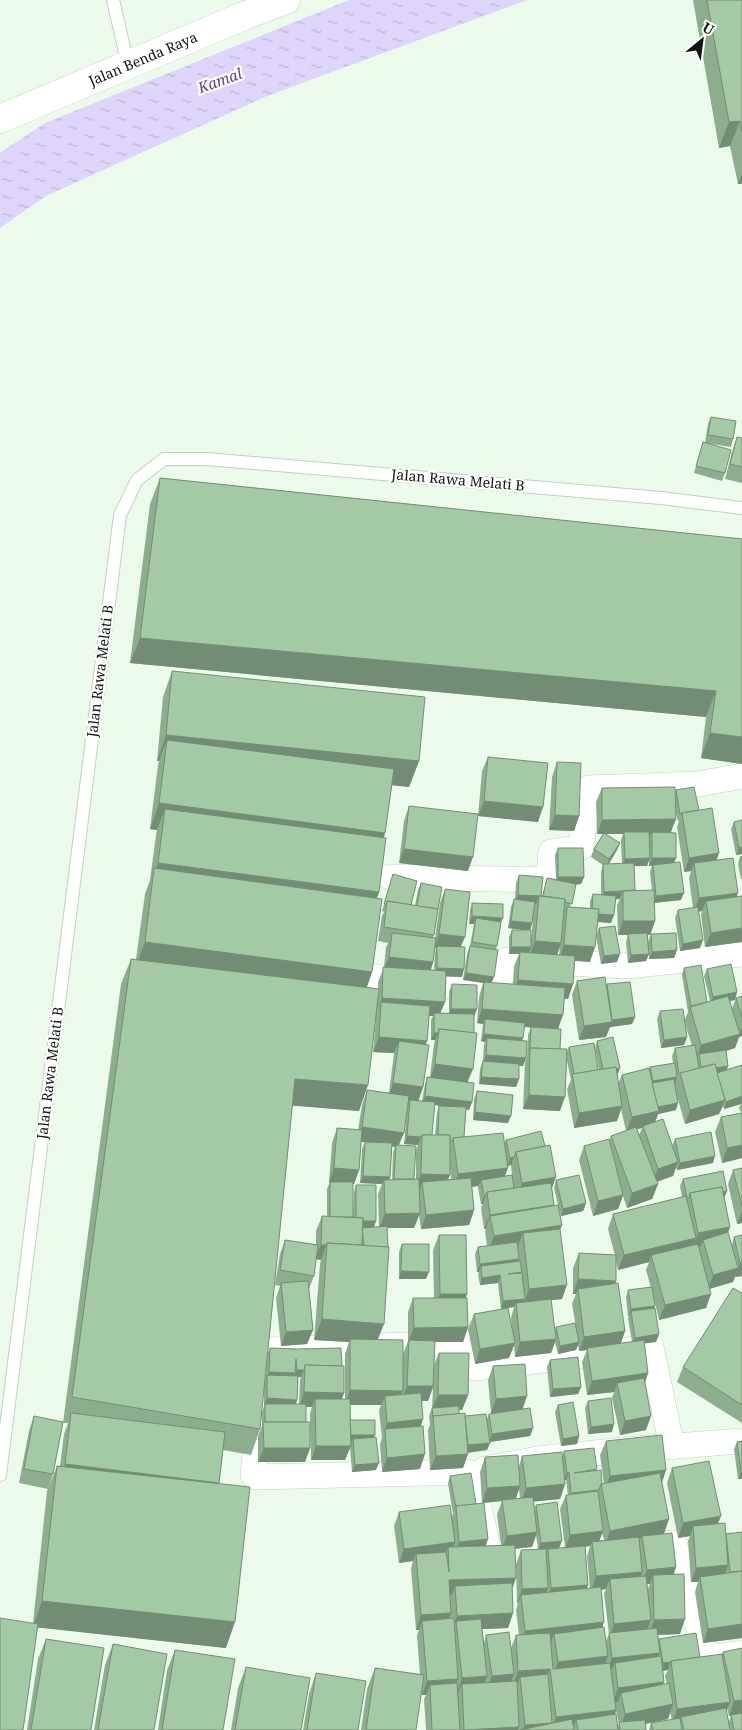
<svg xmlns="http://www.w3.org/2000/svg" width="742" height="1730" font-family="'Noto Serif',serif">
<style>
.water{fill:url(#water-ripples)}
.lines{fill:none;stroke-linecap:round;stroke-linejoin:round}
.service-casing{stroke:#c2d0c2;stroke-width:14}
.minor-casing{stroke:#c2d0c2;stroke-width:26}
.secondary-casing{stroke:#c2d0c2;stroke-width:29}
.service{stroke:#fff;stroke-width:12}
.minor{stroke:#fff;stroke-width:25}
.secondary{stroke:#fff;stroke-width:28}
.wall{fill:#8dae8e;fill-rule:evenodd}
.shaded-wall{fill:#738d74}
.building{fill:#a4caa5;stroke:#738d74}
.labels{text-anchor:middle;stroke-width:4.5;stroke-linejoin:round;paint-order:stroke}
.street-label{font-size:14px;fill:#111611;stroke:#fff}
.water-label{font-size:15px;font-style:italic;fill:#5b4681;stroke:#fff}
</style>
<defs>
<pattern id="water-ripples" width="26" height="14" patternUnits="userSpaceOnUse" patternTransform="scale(1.25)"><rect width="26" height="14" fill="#dfd4f9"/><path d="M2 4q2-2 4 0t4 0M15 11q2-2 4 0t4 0" fill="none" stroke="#beb5d4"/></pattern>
</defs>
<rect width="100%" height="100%" fill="#ecfaec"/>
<path class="water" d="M349,0H527L267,96L46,196L0,228V153L45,123Z"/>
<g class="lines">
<g class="service-casing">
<g id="service">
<path d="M113,0L128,65"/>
<path d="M0,1475L120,515L137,480L164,459H207L661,498L742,508"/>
</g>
</g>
<g class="minor-casing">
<g id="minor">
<path d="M390,877L549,880L551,852L581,848L589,788L698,784L742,776"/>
<path d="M375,977L496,991L507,960L627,966L742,954"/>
<path d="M265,1354L267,1350L466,1343L475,1368L651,1347L672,1447"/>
<path d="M260,1406L253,1475L256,1477L468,1472L473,1480L489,1552L504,1557L674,1543L707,1658L742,1653"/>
<path d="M485,1469L538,1459L623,1450L742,1441"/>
</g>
</g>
<g class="secondary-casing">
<path id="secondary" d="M0,119L246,15L286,0"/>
</g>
<use href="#service" class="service"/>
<use href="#minor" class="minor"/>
<use href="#secondary" class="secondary"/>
</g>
<g class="wall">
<path d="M693,0H742V184H738L730,146L719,148Z"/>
<path d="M711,417L733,439L731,447L705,443L708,424Z"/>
<path d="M737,437L742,438V483L725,479L732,452Z"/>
<path d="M703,442L725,473L722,481L694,473Z"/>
<path d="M160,478L742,539V764L701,758L706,717L130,663L150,504Z"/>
<path d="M172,671L419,761L409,787L392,785L385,833L384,838L379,892L377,898L372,972L367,987L378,989V982L384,967L386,947L388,943L378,941L382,916L384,912L382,911L393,874L411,905H415L418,890L421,883L438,909L434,935L433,938H435L440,903L445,889L461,947L462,977L446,976L445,1002L440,1013H449V992L452,984L474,1016L468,1082L472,1102L469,1110L466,1109L464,1137L504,1144L506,1140L552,1188L554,1206L558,1205L554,1188L556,1180L586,1203L583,1211L561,1216L559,1208L562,1225L560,1229L562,1299L551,1300L555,1330L556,1327H576L572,1304L576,1294H573V1268L579,1253L615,1255L608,1229L613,1214L682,1197L680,1186L683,1179L727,1191L724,1198L730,1227L728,1233L732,1245L734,1237L742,1235V1276L735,1277L733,1282L710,1289L706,1308L659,1320L654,1299V1308L659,1334L656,1342L644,1343L648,1373L645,1383L646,1430L620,1435L612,1398L614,1392L587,1395L582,1362L587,1350L579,1351L578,1345L576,1350L558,1354L555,1342L551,1353L515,1357L514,1345L509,1358L475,1364L468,1329L474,1314L512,1328L511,1318L514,1307L501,1309L498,1283L480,1285L478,1274L479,1272H477L475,1254L478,1247L487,1246L485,1231L486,1229H484L481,1207L483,1204H481L478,1188V1186L472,1187L474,1210L469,1225L421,1229L419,1215L414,1228H387L378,1340L403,1386V1354L408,1341V1312L413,1298H434L433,1250L439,1235L466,1298L468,1327L463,1342H435L434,1365L439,1353L468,1395L462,1410H459V1414L465,1416L487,1419L489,1414L498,1413H491L488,1380L493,1366L523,1409L533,1428L530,1436L490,1442L487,1450L468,1453L463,1468L430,1470L428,1430L430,1425L429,1416L432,1408L433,1388L428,1401H422L420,1469L382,1472L380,1444L382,1437L379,1411L381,1405H350V1420L374,1438L376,1470L352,1472L350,1447L345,1460H311L310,1414L312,1407H306V1422L310,1448L305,1462H258V1436L262,1426V1412L264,1406V1385L260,1429L251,1455L223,1450L219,1483L226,1648L38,1627L33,1623L47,1491L57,1466H60L64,1434L68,1423H63L121,984L131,959H136L145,894L150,880L156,835L157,830L150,829L158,765L159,761H157L163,697ZM435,948H436L435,953L434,970H431L433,962ZM429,1016H433L431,1020V1040H435L434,1044L430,1077H427L425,1084L422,1101L418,1100L423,1087L426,1044ZM376,1018L373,1052L394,1053L389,1093L367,1090L362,1105L358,1130L337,1128L332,1143L329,1182H330L327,1189V1217L322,1216L316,1231V1245L285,1240L280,1254L275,1285L280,1286L276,1298L281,1346L307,1344L313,1330L309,1289L314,1276L316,1259L321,1260L320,1264L314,1340L349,1342L345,1354V1399H342V1366L270,1348L267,1355L266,1377L265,1382L292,1105L359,1111ZM435,1105L439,1106L437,1113L435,1135H432ZM407,1110L404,1144L418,1145L416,1150V1179H414L399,1145ZM361,1142H365L362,1149L360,1183L382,1184L378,1194L379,1227H374L376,1221L356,1185L354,1192L353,1217V1184H354L359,1170ZM392,1146L395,1147L393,1152L392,1180H389L390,1177ZM511,1165V1166L512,1175L505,1176L508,1166ZM450,1167L451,1179H448L450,1175ZM616,1261L618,1270L649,1262L646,1270L651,1288L628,1290L626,1297L628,1316H629L628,1318L632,1342L621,1343L625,1331L615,1284L616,1281ZM298,1377H301L300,1380L299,1404H296L297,1400Z"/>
<path d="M488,757L538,822L478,816L482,771Z"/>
<path d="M557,762L579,816L574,831L549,830L552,777Z"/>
<path d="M602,788L675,792L676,790L699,810L717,860L737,896H742V942L705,947L701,915L702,911L698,912L700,948L680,951L675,918L678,910L693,908L689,878L691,871L684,872L677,827L679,821H678L675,810L671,833L676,858L674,863L681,900L654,903L655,921L650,935H648V942L651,934L677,950L674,958L649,959V954L646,961L628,963L626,942L628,935H618L617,905L620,899H616L611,923L597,922L590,962L575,961L573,984L568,999H564L558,1029L560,1049L566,1054L569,1047L599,1070L595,1048L597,1041L617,1075L618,1084L622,1075L649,1069L650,1067L673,1063L672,1056L675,1048L692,1046L685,1023L687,1037L684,1045L661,1048L657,1019L660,1011L684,1022L688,1012L682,975L684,968L707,1002L710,1001L704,976L707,969L737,992L735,1000L730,1001L732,1008L736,998L742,996V1036L739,1037L735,1048L726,1051L728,1066L727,1070L742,1065V1158L722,1163L715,1132L721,1117L741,1113L739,1108L741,1104L724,1109L723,1106L719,1114L685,1124L677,1096L676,1110L658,1114L655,1122L672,1146L675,1139L713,1163L677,1170L676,1167L673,1176L657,1182L658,1184L652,1199L627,1208L623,1196L618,1209L593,1216L579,1160L584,1146L609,1141L611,1136L626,1131L621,1109L617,1121L574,1128L567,1089L571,1080L566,1056L560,1111L523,1109L525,1062L527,1056L528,1035L531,1027L535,1028L524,1027L522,1041L526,1058L523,1066H519V1079L516,1087L479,1084L480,1069L483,1061L484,1045L485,1042L481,1041L483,1024L477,1023L479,997L483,983L463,980L467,954L470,946L474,924H469L470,911L472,903L501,924L496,950L491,983L513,984L514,966L519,954H509V937L512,930H524L508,928L511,907L514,899H515L516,883L519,875L542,896L547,878L556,879L555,855L558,848L584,877L581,884L575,885L570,907L590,908V901L593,894L601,895V872L603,865L591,857L594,849L603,834H597L596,802ZM606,834H623L621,840L622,864H608L617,850L620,843ZM649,859V866H652L650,872L652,890H635L634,866H647ZM533,919L531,939L530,930ZM560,947L559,955H557ZM642,1128L639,1135L637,1129Z"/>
<path d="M409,806L468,871L399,863L404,821Z"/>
<path d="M742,820V854L736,855L731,829L734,822Z"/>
<path d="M740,856H742V879H741L738,864Z"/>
<path d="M599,928L617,962L601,964L596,936Z"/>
<path d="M577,981L606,986L607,984L635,1017L632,1024L610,1027L606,1037L579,1040L572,995Z"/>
<path d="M477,1091L508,1123L473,1120L474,1099Z"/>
<path d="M742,1168V1223L737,1224L728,1184L733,1170Z"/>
<path d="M402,1244L426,1279H399V1252Z"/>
<path d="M742,1293V1423L677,1382L683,1367Z"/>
<path d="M550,1360L581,1387L578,1394L550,1397L547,1367Z"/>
<path d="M588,1401L612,1432L588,1434L585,1408Z"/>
<path d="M558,1405L579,1436L577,1444L561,1446L555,1412Z"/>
<path d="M34,1416L53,1474L48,1489L19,1483L29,1431Z"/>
<path d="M606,1441L666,1470L662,1482L664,1534L676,1567L674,1574L680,1634L658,1635V1642L659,1639L700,1657L722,1654L723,1652L742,1730H649L651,1723L672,1720L670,1712L668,1719L646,1724V1730H426L424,1699L426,1695H422L421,1691L416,1730H361L367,1689L375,1668L420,1675L417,1635L419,1630H416L411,1569L413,1561L399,1563L394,1526L399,1512L452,1517L453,1514L448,1483L450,1476L476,1504L486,1546L501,1545L497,1514L502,1501L482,1503L480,1472L485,1457L519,1466L522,1456L562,1457L564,1451L596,1470L602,1484H604L600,1455ZM565,1480H566L568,1495H566L560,1509L565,1547L559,1548L562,1541L536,1505L534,1509V1501L560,1499L565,1484ZM519,1489L520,1498H516ZM602,1532L604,1540L599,1541ZM536,1535L538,1549L521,1550L516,1564L517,1603H518L516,1610L519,1635H516L511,1648L486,1635L484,1643L482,1629L508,1628L513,1613L512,1589L515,1549L532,1547ZM590,1546L587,1556L590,1588H587L585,1547ZM647,1584H650L648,1589V1595ZM606,1589L604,1594L609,1634L606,1641L603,1628L601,1590ZM668,1670L665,1676L667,1684H663L664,1682L663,1671ZM727,1708L729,1716H731L729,1722L726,1711ZM616,1711L619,1724L618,1726L615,1715Z"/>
<path d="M742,1441V1479H738L734,1449L737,1442Z"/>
<path d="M672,1468L726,1534L742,1638L703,1643L695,1592L698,1582H691L688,1541L690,1536L678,1538L667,1483Z"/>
<path d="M46,1639L91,1730H27L38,1659Z"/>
<path d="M113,1644L154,1730H94L105,1665Z"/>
<path d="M175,1650L223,1730H158L167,1670Z"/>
<path d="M246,1667L301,1730H231L238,1688Z"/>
<path d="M316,1673L358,1730H303L309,1694Z"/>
</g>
<g class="shaded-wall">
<path d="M740,121L730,146L719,148L729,122Z"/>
<path d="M742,174V184H738Z"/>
<path d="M140,638L716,691L706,717L130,663Z"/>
<path d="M710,733L742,737V764L701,758Z"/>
<path d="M166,735L419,761L409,787L165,762L167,740L159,761H157Z"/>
<path d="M484,801L543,807L538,822L478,816Z"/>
<path d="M159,803L385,833L376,859L165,809L157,830L150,829Z"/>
<path d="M555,815L579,816L574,831L549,830Z"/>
<path d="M676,819L670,834H624V832L623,834H597L602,820Z"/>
<path d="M620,843L617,850L607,867L609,859Z"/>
<path d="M742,847V854L736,855L739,848Z"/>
<path d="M404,849L473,857L468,871L399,863Z"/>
<path d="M719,853L714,868L694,863L691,871L684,872L689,858Z"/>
<path d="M650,858L647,866H622L625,859Z"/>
<path d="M652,858H676L673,865L649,866Z"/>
<path d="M158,863L379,892L369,918L153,877Z"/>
<path d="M558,877H584L581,884L556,885Z"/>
<path d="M604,892H622L620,899L602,900Z"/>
<path d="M684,893L681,900L653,903L656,896Z"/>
<path d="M738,893L732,908L706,901L702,911L694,912L699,898Z"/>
<path d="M518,895L539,896L536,904L515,902Z"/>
<path d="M592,913L614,915L611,923L589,921Z"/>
<path d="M472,916L503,918L500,925L476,918L474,924H469Z"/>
<path d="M511,921L532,923L530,931L508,928Z"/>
<path d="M623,921H655L650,935H618Z"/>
<path d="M742,928V942L705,947L711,933Z"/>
<path d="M439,934L465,937L459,951L437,946L436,948H434Z"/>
<path d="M703,940L700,948L680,951L683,944Z"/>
<path d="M535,941L561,943L556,958L530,955Z"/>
<path d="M145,942L372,972L363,998L135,968Z"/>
<path d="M564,945L595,947L590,962L559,959Z"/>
<path d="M511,947H531L528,955L520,952L519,954H509Z"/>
<path d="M677,950L674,958L649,959L652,952Z"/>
<path d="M620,954L617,962L601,964L604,956Z"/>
<path d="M649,954L646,961L628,963L631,955Z"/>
<path d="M389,957L433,962L428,977L383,971Z"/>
<path d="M437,968L464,969L462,977L434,976Z"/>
<path d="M466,973L494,977L491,984L463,980Z"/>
<path d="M518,980L573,984L568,999L512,995Z"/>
<path d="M737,992L735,1000L710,1004L713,997Z"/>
<path d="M382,998L445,1002L439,1016L434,1013L433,1016L380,1013L381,1002L377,1012Z"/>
<path d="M451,1009H477L474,1017L448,1016Z"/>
<path d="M482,1009L563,1015L558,1029L485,1024V1019L483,1024L477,1023Z"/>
<path d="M635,1017L632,1024L610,1027L606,1037L579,1040L584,1026L611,1022L612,1020Z"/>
<path d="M742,1027V1036L739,1037L735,1048L700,1059L699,1054L697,1059L696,1060L701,1045L739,1034Z"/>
<path d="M434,1033H438L435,1040H431Z"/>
<path d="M484,1034L523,1038L520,1045L487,1038L485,1042L481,1041Z"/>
<path d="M379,1037L427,1041L422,1055L399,1041L394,1053L373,1052Z"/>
<path d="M687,1037L684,1045L661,1048L664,1040Z"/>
<path d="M486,1055L526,1058L523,1066L483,1062Z"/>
<path d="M435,1064L473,1069L467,1083L430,1079Z"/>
<path d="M728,1066L725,1074L718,1075L702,1070Z"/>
<path d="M620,1068L617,1076L603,1071Z"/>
<path d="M481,1077L519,1079L516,1087L479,1084Z"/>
<path d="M677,1077L675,1084L650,1088L653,1081Z"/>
<path d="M295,1079L368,1085L359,1111L285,1105Z"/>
<path d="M393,1083L423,1087L418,1102L388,1098Z"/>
<path d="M529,1095L565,1097L560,1111L523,1109Z"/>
<path d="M425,1096L472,1102L469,1110L422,1103Z"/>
<path d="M742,1096V1101L741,1104L724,1109L726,1102Z"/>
<path d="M725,1100L719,1114L685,1124L690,1110Z"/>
<path d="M678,1103L676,1110L658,1114L654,1125L643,1126L642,1128L626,1132L632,1117L657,1107Z"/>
<path d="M622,1106L617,1121L574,1128L579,1113Z"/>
<path d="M475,1112L511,1116L508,1123L473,1120Z"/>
<path d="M362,1127L404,1133L398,1147L396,1145L395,1147L357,1141Z"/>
<path d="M407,1136L421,1137L418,1145L404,1144Z"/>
<path d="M742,1145V1158L722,1163L727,1148Z"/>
<path d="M715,1156L713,1163L677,1170L680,1163Z"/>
<path d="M514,1157L511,1165L508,1166L510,1158Z"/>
<path d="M678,1162L673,1176L652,1183L658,1169Z"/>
<path d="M334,1168L359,1170L354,1184L329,1182Z"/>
<path d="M508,1168L502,1183L481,1180L478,1186L452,1189L458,1174Z"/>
<path d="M421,1174L450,1175L444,1189L422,1182L420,1189H416Z"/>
<path d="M363,1176L390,1177L388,1185L384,1180L382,1184L360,1183Z"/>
<path d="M556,1177L551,1191L517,1198L522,1183Z"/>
<path d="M658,1184L652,1199L627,1208L632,1193Z"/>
<path d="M727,1191L724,1198L691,1197Z"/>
<path d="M623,1195L618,1209L593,1216L598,1201Z"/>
<path d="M484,1196H485L483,1204H481Z"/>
<path d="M586,1203L583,1211L561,1216L563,1209Z"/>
<path d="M554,1205L549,1219L490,1216L486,1229H484L490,1215Z"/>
<path d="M474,1210L469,1225L421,1229L426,1215Z"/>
<path d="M742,1211V1223L737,1224Z"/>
<path d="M420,1213L414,1228H379L385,1214Z"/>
<path d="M356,1221H376L373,1229H353Z"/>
<path d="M562,1225L556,1240L523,1233L518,1246L488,1251L494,1236Z"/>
<path d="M730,1227L724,1241L703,1240L701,1246L693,1247L698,1233Z"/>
<path d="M696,1238L690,1252L651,1255L649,1262L618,1270L624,1255Z"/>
<path d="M321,1245H326L321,1260L315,1259Z"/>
<path d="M519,1259L516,1267L481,1266L479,1272H477L480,1264Z"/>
<path d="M740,1263H742V1276L735,1277Z"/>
<path d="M738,1268L733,1282L708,1289L713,1275Z"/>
<path d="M401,1271L429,1272L426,1279H399Z"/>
<path d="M500,1275L498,1283L480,1285L482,1278Z"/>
<path d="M578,1279L616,1281L610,1296L578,1289L576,1294H573Z"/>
<path d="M567,1285L562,1299L524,1303L529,1289Z"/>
<path d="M440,1294H467L462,1309H434Z"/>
<path d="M711,1294L706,1308L659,1320L665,1305Z"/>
<path d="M525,1299L522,1307L516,1303L514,1307L501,1309L503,1301Z"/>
<path d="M655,1306L652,1314L631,1311L629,1316H628L631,1309Z"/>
<path d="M322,1319L384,1324L376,1344L350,1339L349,1342L314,1340Z"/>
<path d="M468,1327L463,1342H408L414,1328Z"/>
<path d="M313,1330L307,1344L281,1346L286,1332Z"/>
<path d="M625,1331L620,1345L587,1348V1350L579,1351L584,1337Z"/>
<path d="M659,1334L656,1342L632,1345L635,1338Z"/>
<path d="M556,1339L551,1353L515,1357L520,1342Z"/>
<path d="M579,1342L576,1350L558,1354L560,1346Z"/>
<path d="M515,1343L509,1358L475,1364L480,1349Z"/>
<path d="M297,1370H304L301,1377H294Z"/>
<path d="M269,1372L295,1373L292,1381L267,1376Z"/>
<path d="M648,1373L643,1388L617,1383L614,1392L587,1395L592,1381Z"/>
<path d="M407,1386H433L428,1401L402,1400Z"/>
<path d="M581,1387L578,1394L550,1397L553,1389Z"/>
<path d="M350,1390L403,1391L397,1405L385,1396L381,1405H345Z"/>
<path d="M304,1392L344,1393L339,1408L315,1399L312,1407H299Z"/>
<path d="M438,1395H468L462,1410L432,1409Z"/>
<path d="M527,1396L522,1411L491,1413L496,1399Z"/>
<path d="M267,1398L297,1400L294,1408L265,1404L264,1406Z"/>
<path d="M651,1416L646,1430L620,1435L625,1421Z"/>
<path d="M423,1419L418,1434L385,1429L382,1437L387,1423Z"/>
<path d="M614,1424L612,1432L588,1434L591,1427Z"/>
<path d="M533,1428L530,1436L489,1442L492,1434Z"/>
<path d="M350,1435H375L372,1442L353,1439L352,1442H348Z"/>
<path d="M579,1436L577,1444L561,1446L563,1439Z"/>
<path d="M490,1443L487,1450L465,1453L468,1445Z"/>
<path d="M316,1446H351L345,1460H311Z"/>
<path d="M264,1448H310L305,1462H258Z"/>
<path d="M425,1454L420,1469L382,1472L387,1458Z"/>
<path d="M468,1454L463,1468L430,1470L436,1456Z"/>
<path d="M379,1463L376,1470L352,1472L355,1465Z"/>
<path d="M65,1464L219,1483L57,1485Z"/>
<path d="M666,1470L661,1485L604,1490L610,1476Z"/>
<path d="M569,1472L566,1480H564L567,1473Z"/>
<path d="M741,1472H742V1479H738Z"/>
<path d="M565,1484L560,1499L521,1503L526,1488Z"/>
<path d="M520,1486L515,1501L502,1500V1501L482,1503L487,1488Z"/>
<path d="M721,1516L715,1531L693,1526L690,1536L678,1538L683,1523Z"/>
<path d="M669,1519L664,1534L642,1536V1538L605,1545L610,1531Z"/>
<path d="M603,1531L598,1545L592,1542L590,1546L565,1549L570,1535Z"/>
<path d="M537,1532L532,1547L501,1550L507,1536Z"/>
<path d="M488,1539L483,1554L454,1556L459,1542Z"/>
<path d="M562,1541L559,1548L538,1550L541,1543Z"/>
<path d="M455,1542L450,1556L448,1547L444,1557L416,1554L413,1561L399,1563L404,1549Z"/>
<path d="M728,1565L723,1580L700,1577L698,1582H691L696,1568Z"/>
<path d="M676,1567L671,1581L653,1575L650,1584L641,1585L647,1570Z"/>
<path d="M642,1572L637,1586L610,1579L606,1589L591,1591L596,1576Z"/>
<path d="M516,1578L511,1593L455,1586L452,1595H443L449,1580Z"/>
<path d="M588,1585L583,1599L546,1603L551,1588Z"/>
<path d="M548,1588L542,1603L521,1595L518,1603H517L522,1589Z"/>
<path d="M42,1601L235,1622L226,1648L33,1627Z"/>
<path d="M451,1613L446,1627L422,1621L419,1630H416L421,1615Z"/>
<path d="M513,1613L508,1628L457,1630L456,1621L453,1630H452L457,1616Z"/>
<path d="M685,1619L680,1634L649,1635L654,1620Z"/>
<path d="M651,1620L645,1635L609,1639L614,1624Z"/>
<path d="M604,1622L599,1637L554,1634L551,1642L520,1646L525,1631Z"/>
<path d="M742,1624V1638L703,1643L708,1629Z"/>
<path d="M660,1653L654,1667L615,1663L611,1672H606L612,1658Z"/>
<path d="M608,1656L603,1671L553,1677L558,1662Z"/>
<path d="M670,1662L668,1670L661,1671L663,1663Z"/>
<path d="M550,1669L544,1683L520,1677L517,1685H513L518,1671Z"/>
<path d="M514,1674L509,1688L486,1691L492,1676Z"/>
<path d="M487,1676L482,1691L462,1684L458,1693H457L462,1678Z"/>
<path d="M458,1679L453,1693L430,1685L426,1695H422L427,1681Z"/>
<path d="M664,1682L659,1696L621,1693L618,1702H613L618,1688Z"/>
<path d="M742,1700V1713L729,1716L734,1701Z"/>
<path d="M730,1702L724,1717H681L679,1723H672L677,1709Z"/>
<path d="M673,1704L668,1719L620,1729L625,1714Z"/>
<path d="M616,1710L611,1725L576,1720L573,1729L551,1730L556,1717Z"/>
<path d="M552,1723L549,1730H523L525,1725Z"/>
<path d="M519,1727L518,1730H465Z"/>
</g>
<g class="building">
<path d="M707,0H742V132L740,121L729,122Z"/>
<path d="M711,417L736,421L733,439L708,435Z"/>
<path d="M737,437L742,438V467L730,464Z"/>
<path d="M703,442L731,450L725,473L696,466Z"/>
<path d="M160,478L742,539V737L710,733L716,691L140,638Z"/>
<path d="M172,671L425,697L419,761L166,735Z"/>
<path d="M167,740L394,769L385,833L159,803Z"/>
<path d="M488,757L548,763L543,807L484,801Z"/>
<path d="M557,762L581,763L579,816L555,815Z"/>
<path d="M675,787L676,819L602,820V788Z"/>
<path d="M694,787L699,810L682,813L680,814L676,790Z"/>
<path d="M409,806L478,814L473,857L404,849Z"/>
<path d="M712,808L719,853L689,858L682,813Z"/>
<path d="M165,809L386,838L379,892L158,863Z"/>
<path d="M742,820V847L739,848L734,822Z"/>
<path d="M624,832H649L650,858L625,859Z"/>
<path d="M652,832L676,833V858H652Z"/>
<path d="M604,833L620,843L609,859L594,849Z"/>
<path d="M558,848H583L584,877H558Z"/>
<path d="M733,858L738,893L699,898L694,863Z"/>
<path d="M680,862L684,893L656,896L653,865Z"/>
<path d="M634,863L635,890L604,892L603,864Z"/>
<path d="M154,868L382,899L372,972L145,942Z"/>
<path d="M393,874L417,881L411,905L387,901L386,904H384Z"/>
<path d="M519,875L543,877L541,896L518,895Z"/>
<path d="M547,878L576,884L572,904L565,902V899L543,896Z"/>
<path d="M421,883L442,887L438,909L417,906Z"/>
<path d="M445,889L470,892L465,937L439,934Z"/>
<path d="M654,890L655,921H623V891Z"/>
<path d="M593,894L616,896L614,915L598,914L599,909H592Z"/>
<path d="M539,896L565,899L561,943L535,941Z"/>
<path d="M742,896V928L711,933L706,901Z"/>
<path d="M514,899L535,902L532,923L511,921Z"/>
<path d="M387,901L438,909L434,935L384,927Z"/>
<path d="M472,903L503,904V918L472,916Z"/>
<path d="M567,907L599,909L595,947L564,945Z"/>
<path d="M698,907L703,940L683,944L678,910Z"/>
<path d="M476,918L501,922L497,946L472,942Z"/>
<path d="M615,926L620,954L604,956L599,928Z"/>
<path d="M512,930H531V947H511Z"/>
<path d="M392,933L436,938L433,962L389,957Z"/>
<path d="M647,933L649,954L631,955L628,934Z"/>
<path d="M676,933L677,950L652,952L651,934Z"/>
<path d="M437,946L465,947L464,969L437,968Z"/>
<path d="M470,946L498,950L494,977L466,973Z"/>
<path d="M520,952L575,956L573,984L518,980Z"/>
<path d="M131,959L379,989L368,1085L295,1079L260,1429L72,1397Z"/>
<path d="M731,964L737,992L713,997L707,969Z"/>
<path d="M701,965L707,1002L691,1006L684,968Z"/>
<path d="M383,967L446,971L445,1002L382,998Z"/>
<path d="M605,977L612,1022L584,1026L577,981Z"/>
<path d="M484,982L565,988L563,1015L482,1009Z"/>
<path d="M630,982L635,1017L612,1020L607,984Z"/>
<path d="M452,984L477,985V1009H451Z"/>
<path d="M728,996L740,1034L701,1045L690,1007Z"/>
<path d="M742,996V1018L736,998Z"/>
<path d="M381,1002L430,1006L427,1041L379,1037Z"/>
<path d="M683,1009L687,1037L664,1040L660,1011Z"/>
<path d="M434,1013L474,1014V1033L439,1029L438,1033H434Z"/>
<path d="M485,1019L525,1023L523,1038L484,1034Z"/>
<path d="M531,1027L561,1029L560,1049L530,1048Z"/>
<path d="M439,1029L477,1033L473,1069L435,1064Z"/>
<path d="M613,1037L620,1068L616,1069V1067L603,1069L597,1041Z"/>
<path d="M487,1038L527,1041L526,1058L486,1055Z"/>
<path d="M399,1041L429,1045L423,1087L393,1083Z"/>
<path d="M594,1043L598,1070L574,1074L569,1047Z"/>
<path d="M695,1045L699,1068L679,1074L675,1048Z"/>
<path d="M530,1048L567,1049L565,1097L529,1095Z"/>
<path d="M726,1050L728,1066L716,1068L715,1064L701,1067L699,1054Z"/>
<path d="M483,1061L519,1064V1079L481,1077Z"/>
<path d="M675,1063L677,1077L653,1081L650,1067Z"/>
<path d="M715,1064L725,1100L690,1110L680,1073Z"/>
<path d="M742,1065V1096L726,1102L717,1073Z"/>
<path d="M616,1067L622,1106L579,1113L572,1074Z"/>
<path d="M649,1068L659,1111L632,1117L622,1075Z"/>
<path d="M427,1077L474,1083L472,1102L425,1096Z"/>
<path d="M674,1079L678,1103L658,1107L652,1083Z"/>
<path d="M367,1090L409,1096L404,1133L362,1127Z"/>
<path d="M477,1091L513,1095L511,1116L475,1112Z"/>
<path d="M410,1100L435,1102L432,1135H422L421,1137L407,1136Z"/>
<path d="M439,1106L466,1107L464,1137L453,1138V1141L450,1140V1135H438Z"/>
<path d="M742,1113V1145L727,1148L721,1117Z"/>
<path d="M663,1119L678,1162L658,1169L643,1126Z"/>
<path d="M636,1127L658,1184L632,1193L611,1136Z"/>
<path d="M337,1128L362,1130L359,1170L334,1168Z"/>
<path d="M541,1131L545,1146L516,1152L514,1157L510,1158L506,1140Z"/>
<path d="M711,1132L715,1156L680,1163L675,1139Z"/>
<path d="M503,1133L508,1168L458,1174L453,1138Z"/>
<path d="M422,1135H450V1175L421,1174Z"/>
<path d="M609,1139L623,1195L598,1201L584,1146Z"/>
<path d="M365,1142L392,1143L390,1177L363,1176Z"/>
<path d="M396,1145L416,1146L414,1179H394Z"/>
<path d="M550,1145L556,1177L522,1183L516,1152Z"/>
<path d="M742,1168V1206L733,1170Z"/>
<path d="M723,1171L727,1191L723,1192L722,1187L690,1193L689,1198H687L683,1179Z"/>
<path d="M512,1175L514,1188L487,1192L485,1196H484L481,1180Z"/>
<path d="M579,1175L586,1203L563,1209L556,1180Z"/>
<path d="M471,1178L474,1210L426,1215L422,1182Z"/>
<path d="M419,1179L420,1213L385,1214L384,1180Z"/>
<rect x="330" y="1182" width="23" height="35"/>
<path d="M551,1183L554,1205L490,1215L487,1192Z"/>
<path d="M356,1185H376V1221H363V1218L356,1217Z"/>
<path d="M722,1187L730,1227L698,1233L690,1193Z"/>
<path d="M686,1196L696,1238L624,1255L613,1214Z"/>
<path d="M558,1205L562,1225L494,1236L490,1216Z"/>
<path d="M322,1216L363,1218L362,1245L327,1243L326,1245H321Z"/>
<path d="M387,1226L388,1247L364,1246L362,1228Z"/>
<path d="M560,1229L567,1285L529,1289L523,1233Z"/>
<path d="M728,1232L738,1268L713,1275L703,1240Z"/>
<path d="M439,1235H466L467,1294H440Z"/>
<path d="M742,1235V1263H740L734,1237Z"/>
<path d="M285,1240L318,1245L314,1276L280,1270Z"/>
<path d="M517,1242L519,1259L480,1264L478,1247Z"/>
<path d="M327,1243L389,1247L384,1324L322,1319Z"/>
<path d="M402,1244H429V1272L401,1271Z"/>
<path d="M698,1244L711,1294L665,1305L651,1255Z"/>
<path d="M579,1253L616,1255V1281L578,1279Z"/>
<path d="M520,1261L522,1272L508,1274L522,1273L525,1299L503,1301L500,1275L482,1278L481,1266Z"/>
<path d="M308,1281L313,1330L286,1332L281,1283Z"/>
<path d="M618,1283L625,1331L584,1337L578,1289Z"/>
<path d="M652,1287L655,1306L631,1309L628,1290Z"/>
<path d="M733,1288L742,1293V1405L683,1367Z"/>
<path d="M413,1298H467L468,1327L414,1328Z"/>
<path d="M551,1299L556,1339L520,1342L516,1303Z"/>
<path d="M508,1308L515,1343L480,1349L474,1314Z"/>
<path d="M655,1308L659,1334L635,1338L631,1311Z"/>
<path d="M575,1323L579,1342L560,1346L556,1327Z"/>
<path d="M350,1339L403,1340V1391L350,1390Z"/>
<path d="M409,1340L435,1341L433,1386H407Z"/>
<path d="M644,1340L648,1373L592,1381L587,1348Z"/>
<path d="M270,1348L296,1349L341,1348L342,1366L305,1365L304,1370H297L296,1359L295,1373L269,1372Z"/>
<path d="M439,1353H469L468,1395H438Z"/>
<path d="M578,1357L581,1387L553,1389L550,1360Z"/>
<path d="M525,1364L527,1396L496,1399L493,1366Z"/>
<path d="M305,1365L344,1366V1393L304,1392Z"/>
<path d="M267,1375L298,1376L297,1400L267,1398Z"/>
<path d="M644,1378L651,1416L625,1421L617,1383Z"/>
<path d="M421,1393L423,1419L387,1423L385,1396Z"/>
<path d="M611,1398L614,1424L591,1427L588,1401Z"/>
<path d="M315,1399H350L351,1446H316Z"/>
<path d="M573,1402L579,1436L563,1439L558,1405Z"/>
<rect x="265" y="1404" width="41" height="18"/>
<path d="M459,1406V1414L433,1416V1417L432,1408Z"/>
<path d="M530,1408L533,1428L492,1434L489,1414Z"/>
<path d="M71,1413L225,1432L219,1483L65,1464Z"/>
<path d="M465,1413L468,1454L436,1456L433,1416Z"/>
<path d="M486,1414L490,1443L468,1445L465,1416Z"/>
<path d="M34,1416L63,1422L53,1474L24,1469Z"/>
<path d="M350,1420H375V1435H351Z"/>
<path d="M263,1422H310V1448H264Z"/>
<path d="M423,1426L425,1454L387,1458L385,1429Z"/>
<path d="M662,1435L666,1470L610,1476L606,1441Z"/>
<path d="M376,1437L379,1463L355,1465L353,1439Z"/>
<path d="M742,1441V1472H741L737,1442Z"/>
<path d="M594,1448L597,1469L574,1473L601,1470L602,1484H601L599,1490L571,1493L569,1472L567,1473L564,1451Z"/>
<path d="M562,1452L565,1484L526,1488L522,1456Z"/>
<path d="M518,1455L520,1486L487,1488L485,1457Z"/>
<path d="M709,1461L721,1516L683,1523L672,1468Z"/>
<path d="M57,1466L250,1487L235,1622L42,1601Z"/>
<path d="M471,1473L476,1504L456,1506V1508L450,1476Z"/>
<path d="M660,1473L669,1519L610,1531L601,1484Z"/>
<path d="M598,1491L603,1531L570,1535L566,1495Z"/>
<path d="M533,1497L537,1532L507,1536L502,1500Z"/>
<path d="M557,1502L562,1541L541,1543L536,1505Z"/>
<path d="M484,1503L488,1539L459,1542L456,1506Z"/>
<path d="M450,1505L455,1542L404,1549L399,1512Z"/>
<path d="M725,1523L728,1565L696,1568L693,1526Z"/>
<path d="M742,1532V1571L730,1572L726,1534Z"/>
<path d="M672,1533L676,1567L647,1570L642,1536Z"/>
<path d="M639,1537L642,1572L596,1576L592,1542Z"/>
<path d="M515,1545L516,1578L449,1580L451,1613L421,1615L416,1554L446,1552L449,1572L448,1547Z"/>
<path d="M585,1546L588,1585L551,1588L548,1549Z"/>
<path d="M546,1549L548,1588L522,1589L521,1550Z"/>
<path d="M742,1571V1624L708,1629L700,1577Z"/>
<path d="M684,1574L685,1619L654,1620L653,1575Z"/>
<path d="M646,1576L651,1620L614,1624L610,1579Z"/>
<path d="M512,1583L513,1613L457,1616L455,1586Z"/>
<path d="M601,1587L604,1622L525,1631L521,1595Z"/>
<path d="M0,1618L38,1624L23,1730H0Z"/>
<path d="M454,1618L458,1679L427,1681L422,1621Z"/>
<path d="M481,1619L487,1676L462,1678L456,1621Z"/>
<path d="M604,1627L608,1656L558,1662L554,1634Z"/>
<path d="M657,1628L660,1653L612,1658L609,1633Z"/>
<path d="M509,1632L514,1674L492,1676L486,1635Z"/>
<path d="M550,1633L553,1669L610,1663L616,1710L556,1717L550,1669L518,1671L516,1635Z"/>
<path d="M696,1633L700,1657L671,1661V1662L663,1663L659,1639Z"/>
<path d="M46,1639L104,1648L91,1730H31Z"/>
<path d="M113,1644L167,1654L154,1730H98Z"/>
<path d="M742,1648V1700L734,1701L723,1652Z"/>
<path d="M175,1650L235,1659L223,1730H162Z"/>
<path d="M722,1654L730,1702L677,1709L671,1661Z"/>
<path d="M661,1656L664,1682L618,1688L615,1663Z"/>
<path d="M246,1667L310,1678L301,1730H235Z"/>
<path d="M375,1668L424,1675L416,1730H366Z"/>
<path d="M316,1673L366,1681L358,1730H307Z"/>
<path d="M548,1674L552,1723L525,1725L520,1677Z"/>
<path d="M517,1681L519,1727L464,1730L462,1684Z"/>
<path d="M457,1683L460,1730H432L430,1685Z"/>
<path d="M669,1683L673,1704L625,1714L621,1693Z"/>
<path d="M726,1708L730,1730H684L681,1717Z"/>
<path d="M742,1713V1730H734L731,1715Z"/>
<path d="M616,1714L618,1730H578L576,1720Z"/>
<path d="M680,1718L682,1730H653L651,1723Z"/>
<path d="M572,1719L574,1730H520Z"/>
<path d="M645,1720L646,1730H620L619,1722Z"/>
</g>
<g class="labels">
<g class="street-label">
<text transform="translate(143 59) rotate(-23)" y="5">Jalan Benda Raya</text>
<text transform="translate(458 480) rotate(5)" y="5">Jalan Rawa Melati B</text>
<text transform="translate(100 671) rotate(-83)" y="5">Jalan Rawa Melati B</text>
<text transform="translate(50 1073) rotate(-83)" y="5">Jalan Rawa Melati B</text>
</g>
<g class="water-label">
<text transform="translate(220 81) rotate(-20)" y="5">Kamal</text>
</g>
</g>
<g transform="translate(702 40) rotate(29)" stroke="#ffffff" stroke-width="4" paint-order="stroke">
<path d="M0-4L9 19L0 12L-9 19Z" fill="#111611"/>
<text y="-8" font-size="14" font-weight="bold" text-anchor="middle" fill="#111611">U</text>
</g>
</svg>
